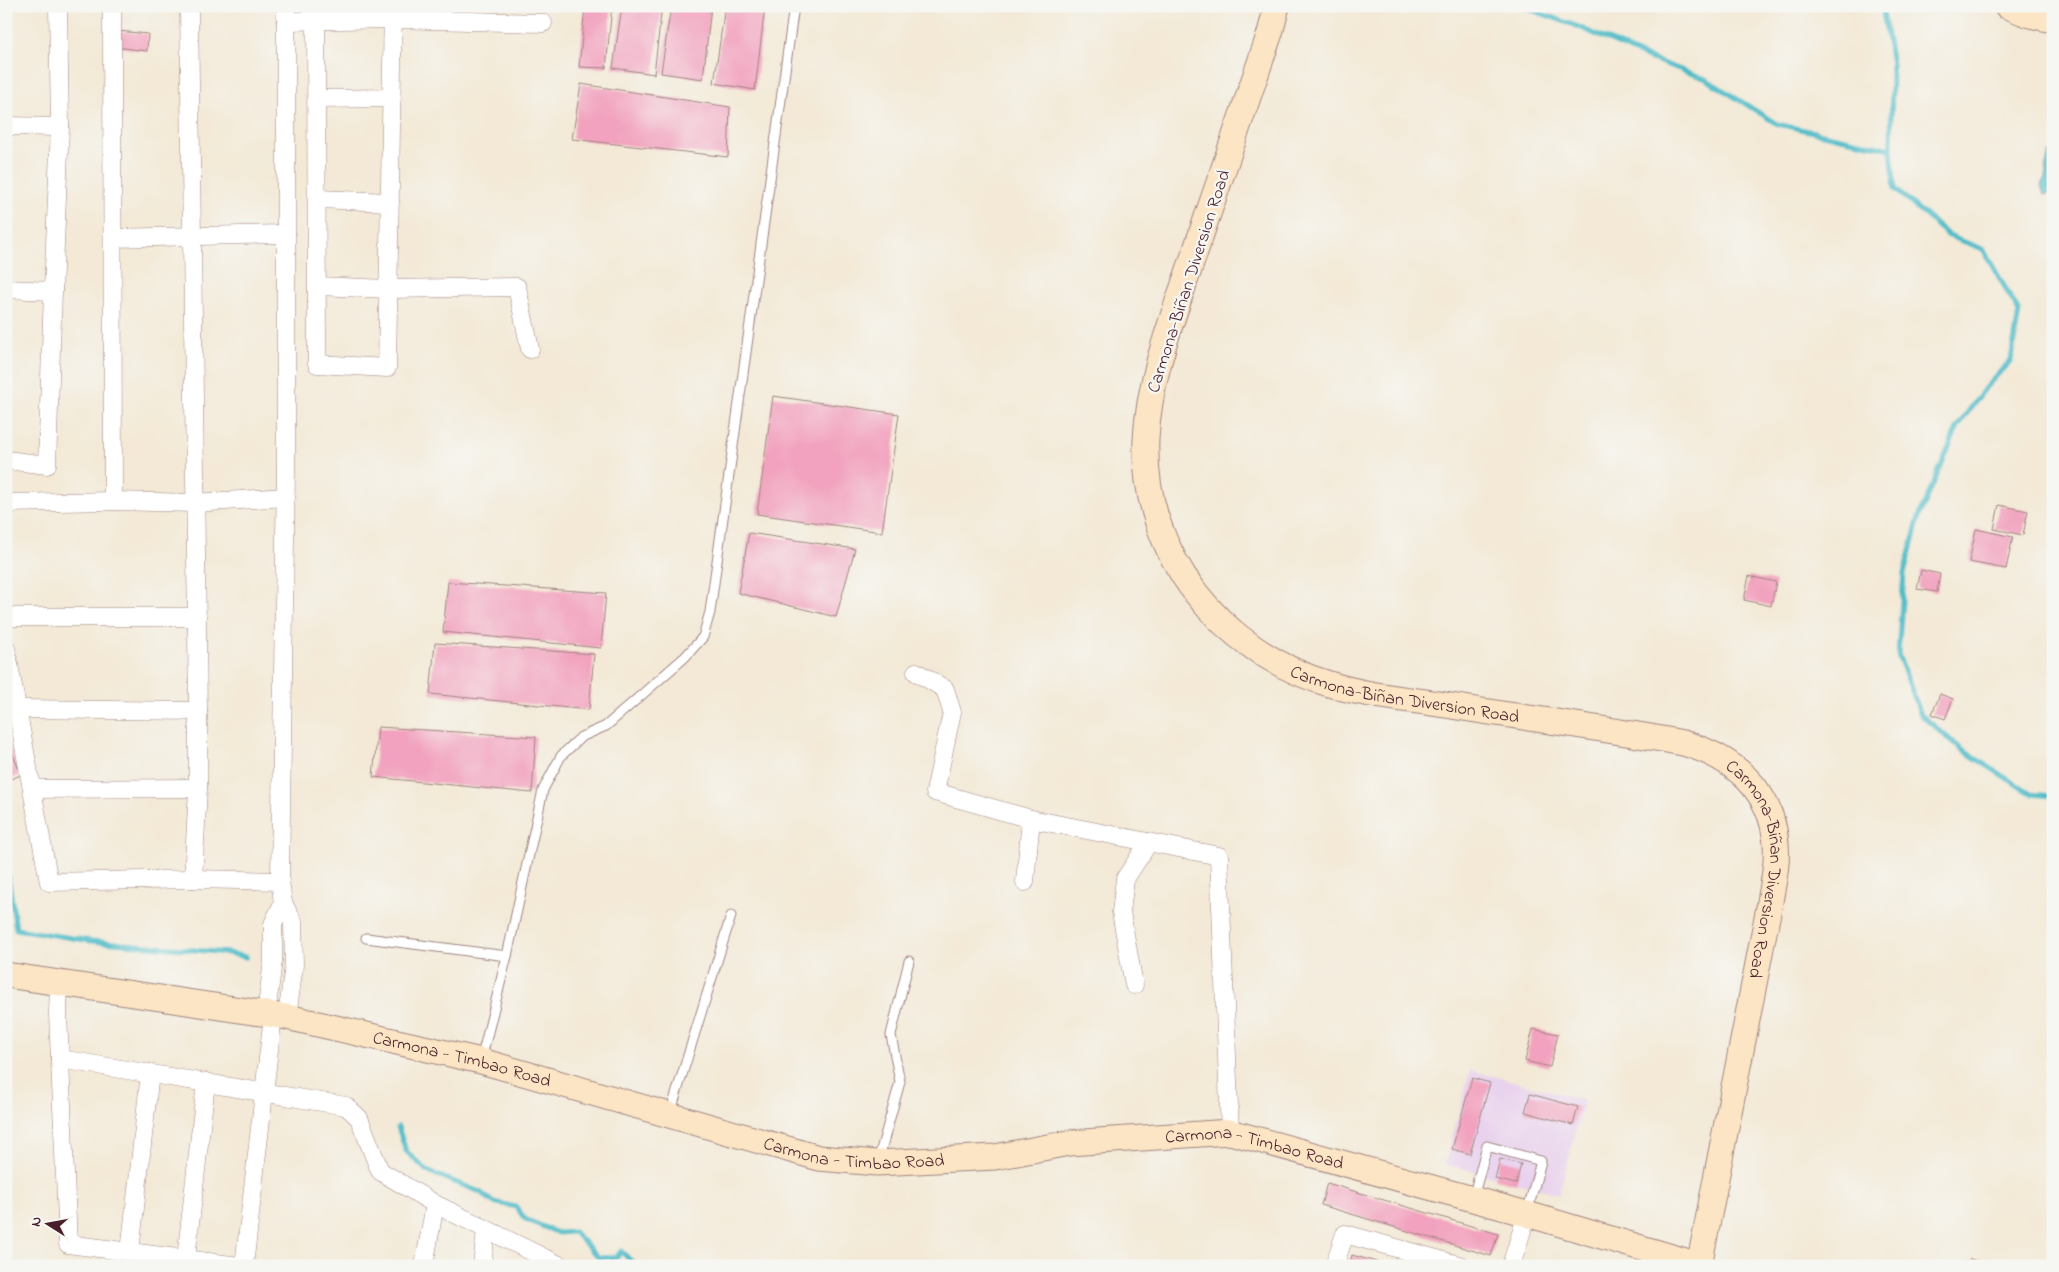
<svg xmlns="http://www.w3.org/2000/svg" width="2059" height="1272" font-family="'Indie Flower',sans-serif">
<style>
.built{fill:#e9d2ed}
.water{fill:#4ebbc8;stroke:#4c6d7a}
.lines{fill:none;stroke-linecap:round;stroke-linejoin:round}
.stream{stroke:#4ebbc8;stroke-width:5}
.building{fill:#f2a2be}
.service-casing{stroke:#9e8480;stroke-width:11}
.minor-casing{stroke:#9e8480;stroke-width:19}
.secondary-casing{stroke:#9e8480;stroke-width:27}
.service{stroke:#fff;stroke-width:9}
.minor{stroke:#fff;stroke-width:18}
.secondary{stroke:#fce5c4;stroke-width:25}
.labels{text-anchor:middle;stroke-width:4.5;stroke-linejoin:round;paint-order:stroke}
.street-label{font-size:18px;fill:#4a1f2b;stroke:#f6f6f2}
</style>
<rect width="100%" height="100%" fill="#f6f6f2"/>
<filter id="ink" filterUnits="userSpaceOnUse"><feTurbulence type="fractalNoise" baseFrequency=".02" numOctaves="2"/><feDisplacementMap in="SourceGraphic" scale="10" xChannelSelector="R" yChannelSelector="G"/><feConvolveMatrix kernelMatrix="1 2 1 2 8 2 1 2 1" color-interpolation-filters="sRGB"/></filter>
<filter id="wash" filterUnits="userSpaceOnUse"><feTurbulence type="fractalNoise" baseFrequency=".0096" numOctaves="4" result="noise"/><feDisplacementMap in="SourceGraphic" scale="20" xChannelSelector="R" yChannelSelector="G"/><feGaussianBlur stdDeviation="1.12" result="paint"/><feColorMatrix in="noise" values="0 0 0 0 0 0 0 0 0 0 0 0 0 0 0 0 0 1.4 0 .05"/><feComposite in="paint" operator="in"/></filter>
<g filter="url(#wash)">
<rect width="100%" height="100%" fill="#f3e9d6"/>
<path class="built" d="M1470,1070L1584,1100L1559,1194L1445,1164Z"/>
<path class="water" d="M2053,150V193L2044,195L2041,186C2049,176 2044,163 2050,151Z"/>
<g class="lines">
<g class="stream">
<path d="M1520,6L1579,27L1646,57L1706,79L1777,124L1891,149"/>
<path d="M1882,6L1892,64L1891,149L1895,189L1949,236L1983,249L2019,312L2011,360L1985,388L1958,426L1919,517L1904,574L1898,654L1921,715L1961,749L2031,794L2053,796"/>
<path d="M6,861L16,929L91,941L228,953L246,957"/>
<path d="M398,1127L406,1151L427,1171L480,1192L493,1202L516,1207L525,1219L558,1233L574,1232L599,1258L617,1257L621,1251L633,1263L642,1266"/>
</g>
</g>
<g id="blocks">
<g class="building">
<path d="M585,6H612L606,68L579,67Z"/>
<path d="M622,6H662L654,74L613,68Z"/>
<path d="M671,6H711L703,79L661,73Z"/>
<path d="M725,6H765L755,90L714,83Z"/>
<path d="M118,31L148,34L147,51L116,47Z"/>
<path d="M581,84L730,107L728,157L572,139Z"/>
<path d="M773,396L899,414L882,532L757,514Z"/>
<path d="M1999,505L2028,511L2023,535L1994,529Z"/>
<path d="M1976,529L2013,537L2006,569L1969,562Z"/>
<path d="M749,533L855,549L836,617L738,593Z"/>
<path d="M1921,570L1940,574L1937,592L1917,589Z"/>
<path d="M1749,576L1776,582L1771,606L1744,600Z"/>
<path d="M448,582L606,593L601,648L443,632Z"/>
<path d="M435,643L594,654L589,710L430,694Z"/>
<path d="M1940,694L1953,699L1945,719L1932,714Z"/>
<path d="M378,727L536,737L532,793L373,777Z"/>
<path d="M9,745L21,775L6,781V747Z"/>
<path d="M1533,1029L1558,1034L1550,1067L1525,1061Z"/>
<path d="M1472,1078L1490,1083L1470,1154L1452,1149Z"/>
<path d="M1530,1094L1578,1107L1573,1125L1525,1112Z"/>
<path d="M1500,1159L1521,1164L1516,1184L1495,1179Z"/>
<path d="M1327,1183L1498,1234L1491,1256L1321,1205Z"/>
<path d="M1352,1255L1387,1265V1266H1349Z"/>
<path d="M1970,1259L1994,1265V1266H1969Z"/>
</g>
</g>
</g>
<g filter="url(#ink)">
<use href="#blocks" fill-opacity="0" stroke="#9e8480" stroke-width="1"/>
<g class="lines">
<g class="service-casing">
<g id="service">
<path d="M366,938L507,956"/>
<path d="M481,1060L507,956L543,790L561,756L581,737L606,726L685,657L703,637L710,612L794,6"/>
<path d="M670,1114L731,916"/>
<path d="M878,1161L900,1082L891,1035L909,961"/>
<path d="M1473,1198L1487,1146L1541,1161L1527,1213"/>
</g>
</g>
<g class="minor-casing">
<g id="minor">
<path d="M112,6L113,501"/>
<path d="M189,6L198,711V788L193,879"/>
<path d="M286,6V469L280,881L283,903L293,922L294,965L287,1017"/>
<path d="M316,6L317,364L387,368L393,6"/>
<path d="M286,21L393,19L543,23"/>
<path d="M317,99L392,98"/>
<path d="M6,126L60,127"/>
<path d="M318,199L390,202"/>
<path d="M113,238L285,234"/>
<path d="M318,286L388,289L517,287L530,349"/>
<path d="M6,289L53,291L47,465L6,460"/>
<path d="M53,291L60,127L58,6"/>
<path d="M6,503L113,501L195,503L286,497"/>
<path d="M6,617H197"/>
<path d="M6,648L49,882L193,879L280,881"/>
<path d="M916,672L945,689L952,712L935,792L1031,819L1219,856L1230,1132"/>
<path d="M18,709L198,711"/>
<path d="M32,789L198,788"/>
<path d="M1025,882L1031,819"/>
<path d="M59,982L58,1014L68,1244L239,1266"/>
<path d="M1134,985L1121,912L1125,879L1149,842"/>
<path d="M266,1014L273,961V924L283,903"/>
<path d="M60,1059L346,1106L359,1118L380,1171L435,1204L561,1266"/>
<path d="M130,1252L150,1073"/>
<path d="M186,1259L206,1082"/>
<path d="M244,1266L273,1015"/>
<path d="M424,1266L435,1204"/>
<path d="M482,1266L486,1230"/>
<path d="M1334,1266L1345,1234L1462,1266"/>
<path d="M1511,1266L1527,1214"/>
</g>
</g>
<g class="secondary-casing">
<g id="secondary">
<path id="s1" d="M1277,6L1270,33C1245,107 1219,181 1194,255C1174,315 1149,375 1146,439C1141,554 1222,652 1329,684C1367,696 1407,699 1445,705C1524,718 1604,728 1683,743C1733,757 1772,790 1776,844C1778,864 1773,883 1770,902L1699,1266"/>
<path d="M2007,6L2030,15L2053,20"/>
<path id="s2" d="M6,975L287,1017L481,1061L819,1158L877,1163L995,1157L1069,1143L1230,1132L1527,1214L1702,1266"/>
</g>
</g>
<use href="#service" class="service"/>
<use href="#minor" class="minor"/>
<use href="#secondary" class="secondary"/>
</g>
</g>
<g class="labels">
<g class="street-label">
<text transform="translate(1188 281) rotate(-72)" y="6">Carmona-Biñan Diversion Road</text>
<text dy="6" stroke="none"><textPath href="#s1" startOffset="859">Carmona-Biñan Diversion Road</textPath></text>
<text dy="6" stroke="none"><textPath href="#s1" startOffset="1308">Carmona-Biñan Diversion Road</textPath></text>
<text dy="6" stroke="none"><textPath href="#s2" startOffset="464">Carmona - Timbao Road</textPath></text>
<text dy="6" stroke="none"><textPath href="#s2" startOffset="869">Carmona - Timbao Road</textPath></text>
<text dy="6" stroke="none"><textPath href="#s2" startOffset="1274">Carmona - Timbao Road</textPath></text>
</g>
</g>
<rect width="2059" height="1272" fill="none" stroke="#f6f6f2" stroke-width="25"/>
<g transform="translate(48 1224) rotate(281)" stroke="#f6f6f2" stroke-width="4" paint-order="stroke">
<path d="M0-4L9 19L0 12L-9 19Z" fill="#4a1f2b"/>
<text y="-8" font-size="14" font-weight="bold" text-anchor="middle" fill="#4a1f2b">N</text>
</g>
</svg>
